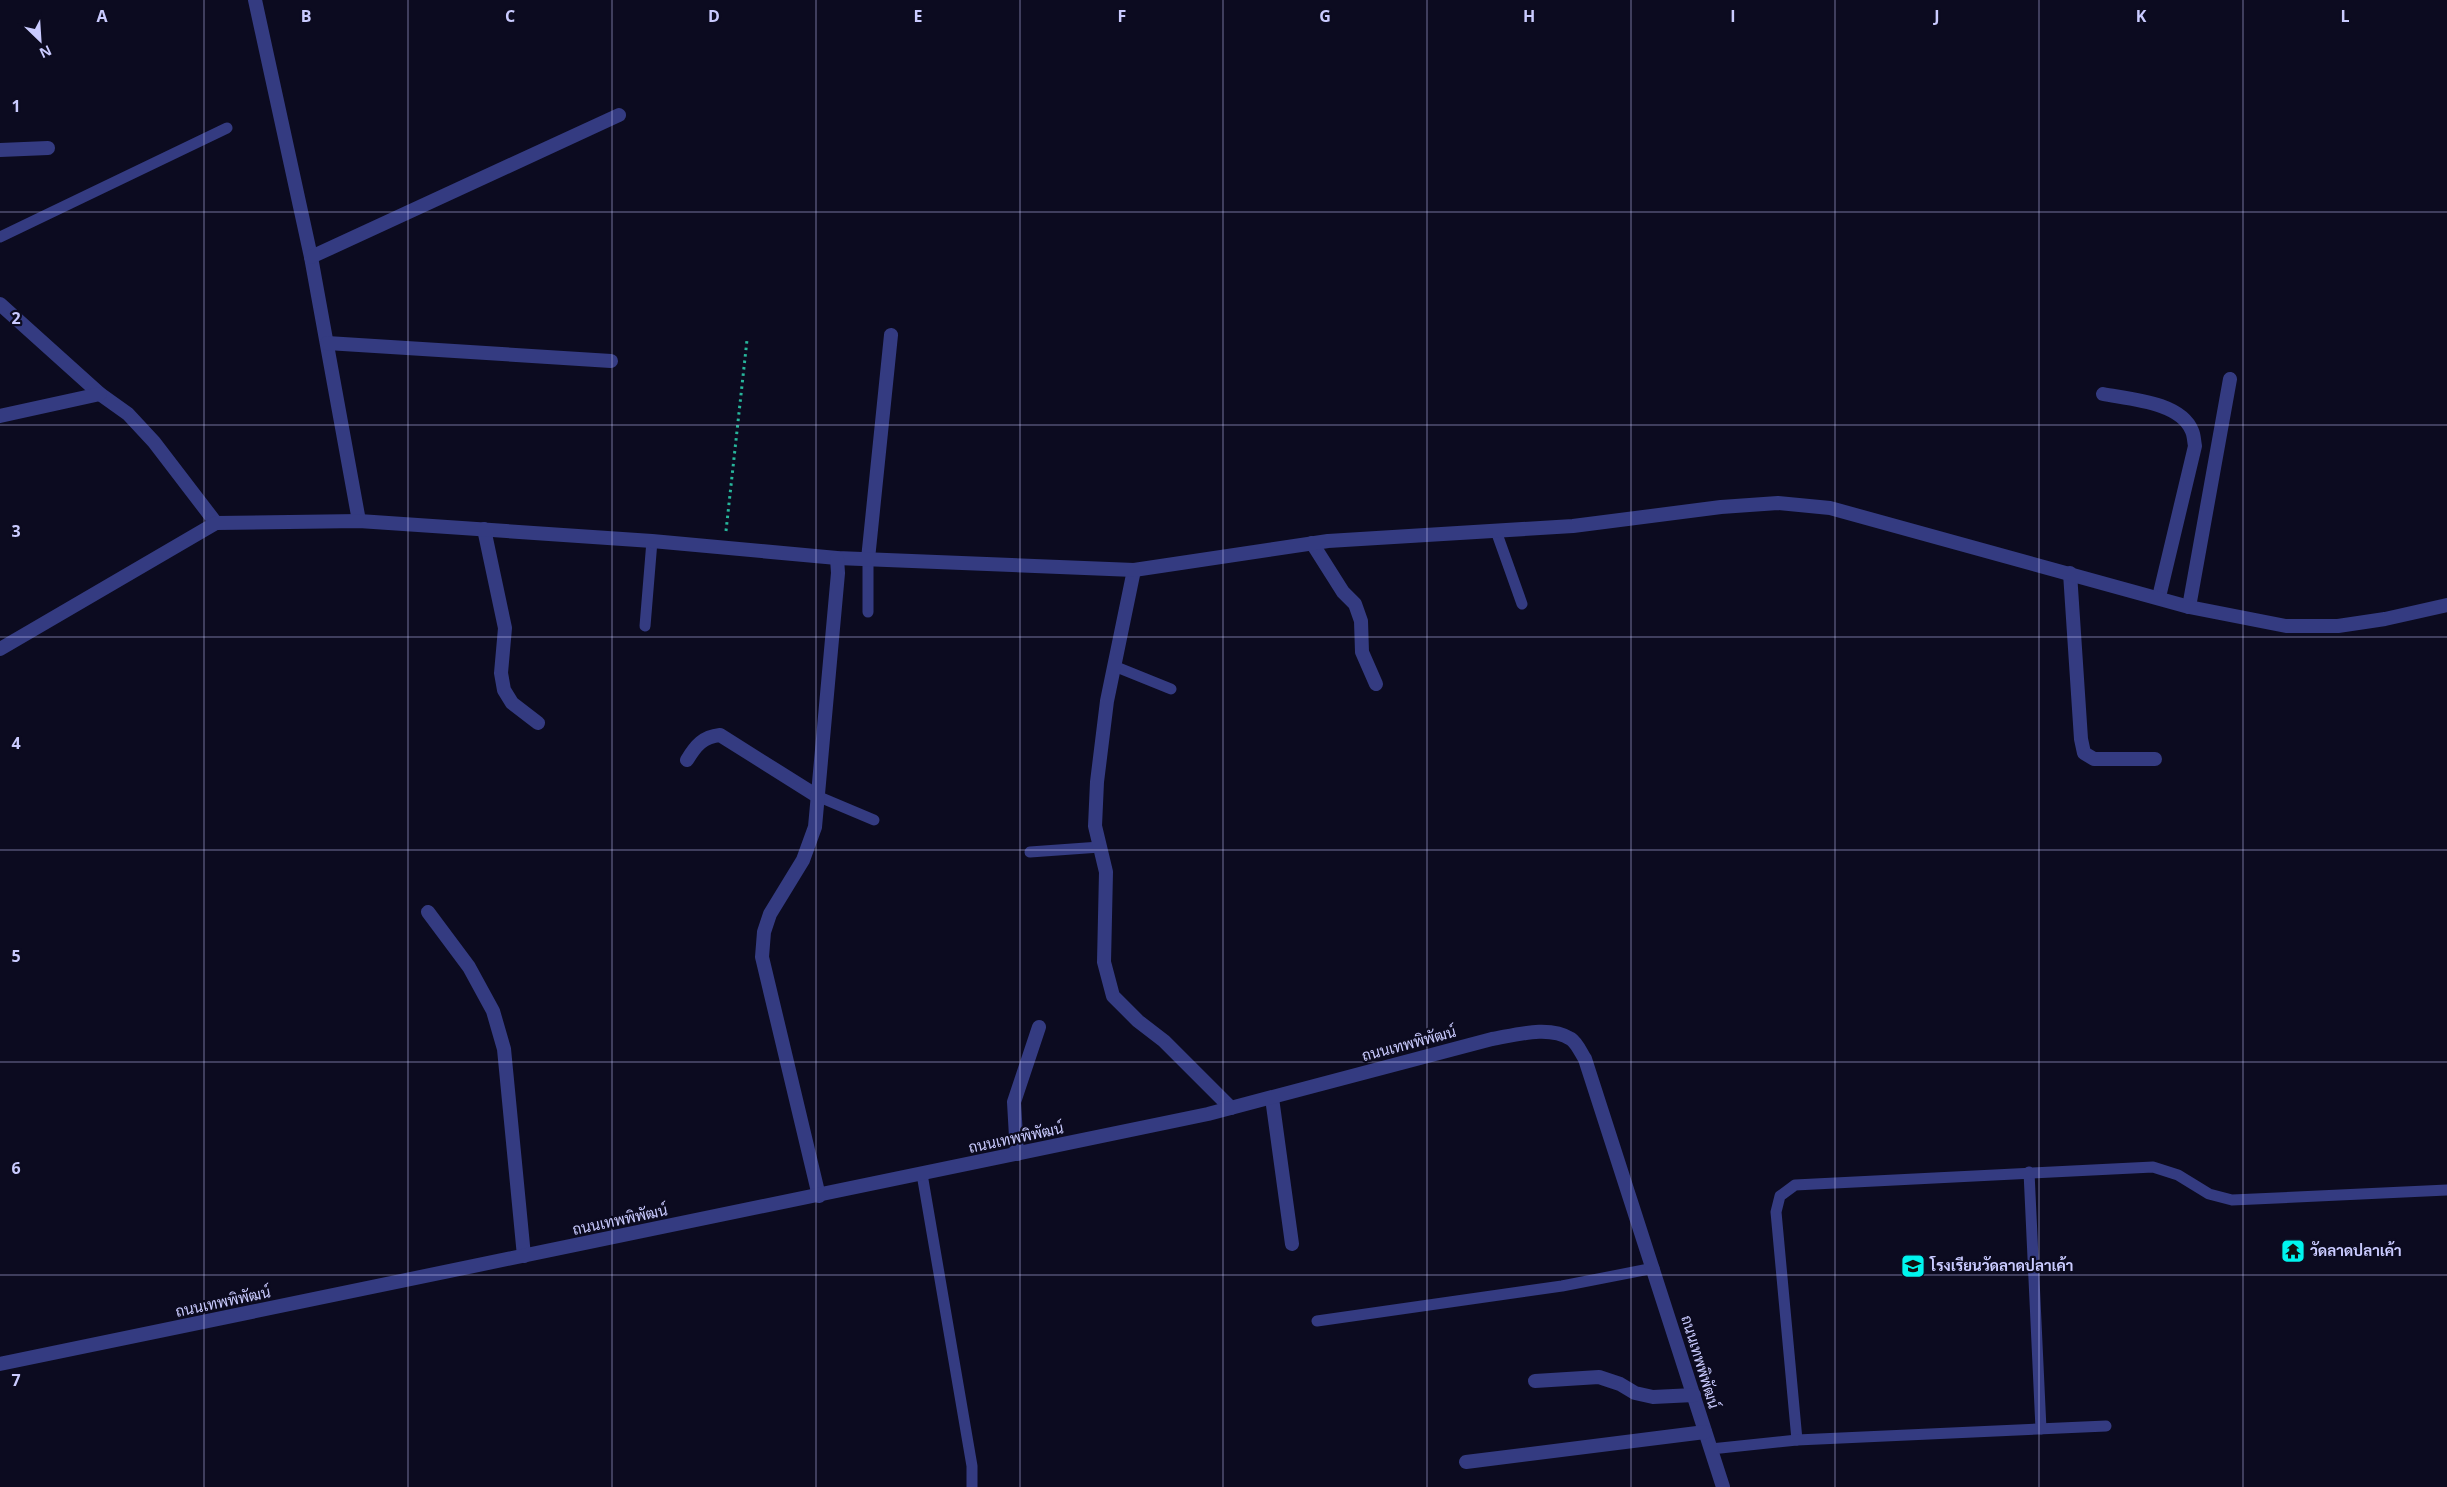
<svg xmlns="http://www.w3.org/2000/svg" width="2447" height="1487" font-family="'Open Sans',Sarabun,sans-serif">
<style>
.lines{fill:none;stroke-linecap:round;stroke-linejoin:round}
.path{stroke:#27b69b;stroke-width:3;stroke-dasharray:2.5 4;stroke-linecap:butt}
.service{stroke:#343b81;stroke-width:11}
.minor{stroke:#343b81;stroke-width:14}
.grid{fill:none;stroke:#cacbff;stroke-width:1;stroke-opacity:0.55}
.labels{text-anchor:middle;stroke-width:4.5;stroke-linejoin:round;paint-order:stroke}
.street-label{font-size:15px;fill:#cacbff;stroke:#0c0b20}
.poi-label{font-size:15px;font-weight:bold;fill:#cacbff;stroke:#0c0b20;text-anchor:start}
.grid-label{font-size:16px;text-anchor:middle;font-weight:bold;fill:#cacbff;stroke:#0c0b20;stroke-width:4.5;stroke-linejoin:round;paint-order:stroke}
</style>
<rect width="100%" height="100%" fill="#0c0b20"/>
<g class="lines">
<path class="path" d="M726,531L747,340"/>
<g class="service">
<path d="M0,237L227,128"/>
<path d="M1496,531L1522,604"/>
<path d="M868,559V612"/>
<path d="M645,626L652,541"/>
<path d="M1114,666L1171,689"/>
<path d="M817,796L874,820"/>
<path d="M1030,852L1100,847"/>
<path d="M2029,1172L2041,1429"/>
<path d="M922,1174L972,1466V1487"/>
<path d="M1317,1321L1562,1286L1654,1268"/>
<path d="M1797,1440L1776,1212L1780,1196L1795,1185L2153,1167L2178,1175L2209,1194L2232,1200L2447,1190"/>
<path d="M1711,1449L1797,1440L2106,1426"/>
</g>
<g class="minor">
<path d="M255,0L311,257L359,521"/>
<path d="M0,150L48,148"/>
<path d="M311,257L619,115"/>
<path d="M0,304L100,394L128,414L154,442L216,523"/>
<path d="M327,343L611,361"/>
<path d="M2103,394C2129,399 2181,402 2192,431C2194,435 2194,441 2195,446L2159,597"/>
<path d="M0,416L100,394"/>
<path d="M484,529L505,628L501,673L504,690L512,703L538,723"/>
<path d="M1312,543L1343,592L1355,604L1361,621L1362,652L1376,684"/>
<path d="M868,559L891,335"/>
<path d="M1134,570L1107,701L1097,782L1095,826L1106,872L1104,962L1113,996L1138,1021L1164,1041L1231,1108"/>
<path d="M2070,573L2081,739L2084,753L2094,759H2155"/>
<path d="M2189,607L2230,379"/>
<path d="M0,649L216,523L359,521L652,541L837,558L1134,570L1328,541L1573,526L1721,507L1778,503L1830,508L2189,607L2286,626H2338L2385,619L2447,605"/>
<path d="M687,760C696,745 703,737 720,735L817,796"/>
<path d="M428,912L469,967L493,1011L504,1049L524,1256"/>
<path d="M1272,1098L1292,1244"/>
<path d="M1017,1154L1014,1102L1039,1027"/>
<path d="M819,1196L762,957L764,932L770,914L803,860L815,827L838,573L837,558"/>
<path d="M0,1364L1208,1114L1492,1039C1516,1035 1549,1025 1571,1039C1577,1043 1581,1053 1585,1059L1723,1487"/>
<path d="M1535,1381L1599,1377L1620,1384L1635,1393L1653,1397L1694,1395"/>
<path d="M1466,1462L1705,1432"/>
</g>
</g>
<path class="grid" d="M204,0V1487M408,0V1487M612,0V1487M816,0V1487M1020,0V1487M1223,0V1487M1427,0V1487M1631,0V1487M1835,0V1487M2039,0V1487M2243,0V1487M0,212H2447M0,425H2447M0,637H2447M0,850H2447M0,1062H2447M0,1275H2447"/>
<defs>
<g id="temple-square" transform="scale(1.25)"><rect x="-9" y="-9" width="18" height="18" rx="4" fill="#00f5ee" stroke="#0c0b20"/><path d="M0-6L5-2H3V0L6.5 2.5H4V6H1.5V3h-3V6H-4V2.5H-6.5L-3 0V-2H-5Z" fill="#111"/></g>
<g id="school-square" transform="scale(1.25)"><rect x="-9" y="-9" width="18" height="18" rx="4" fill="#00f5ee" stroke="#0c0b20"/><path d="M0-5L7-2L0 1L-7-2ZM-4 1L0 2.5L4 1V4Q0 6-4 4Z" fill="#111"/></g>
</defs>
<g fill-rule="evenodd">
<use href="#temple-square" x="2293" y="1251"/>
<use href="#school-square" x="1913" y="1266"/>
</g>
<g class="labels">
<g class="street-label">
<text transform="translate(1409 1044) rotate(-15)" y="5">ถนนเทพพิพัฒน์</text>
<text transform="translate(1016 1138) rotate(-12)" y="5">ถนนเทพพิพัฒน์</text>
<text transform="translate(620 1220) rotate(-12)" y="5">ถนนเทพพิพัฒน์</text>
<text transform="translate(223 1302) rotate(-12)" y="5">ถนนเทพพิพัฒน์</text>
<text transform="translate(1700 1362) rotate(73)" y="5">ถนนเทพพิพัฒน์</text>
</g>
<g class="poi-label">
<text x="2310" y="1256">วัดลาดปลาเค้า</text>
<text x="1930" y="1271">โรงเรียนวัดลาดปลาเค้า</text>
</g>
</g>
<g class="grid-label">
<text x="102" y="22">A</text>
<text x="306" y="22">B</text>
<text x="510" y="22">C</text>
<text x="714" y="22">D</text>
<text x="918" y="22">E</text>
<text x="1122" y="22">F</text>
<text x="1325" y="22">G</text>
<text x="1529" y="22">H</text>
<text x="1733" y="22">I</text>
<text x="1937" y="22">J</text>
<text x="2141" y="22">K</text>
<text x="2345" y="22">L</text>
<text x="16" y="112">1</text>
<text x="16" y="324">2</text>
<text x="16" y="537">3</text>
<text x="16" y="749">4</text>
<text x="16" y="962">5</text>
<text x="16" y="1174">6</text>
<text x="16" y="1386">7</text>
</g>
<g transform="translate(40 40) rotate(155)" stroke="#0c0b20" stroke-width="4" paint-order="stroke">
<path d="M0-4L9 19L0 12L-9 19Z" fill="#cacbff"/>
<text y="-8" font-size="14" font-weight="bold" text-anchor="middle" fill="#cacbff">N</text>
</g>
</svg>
